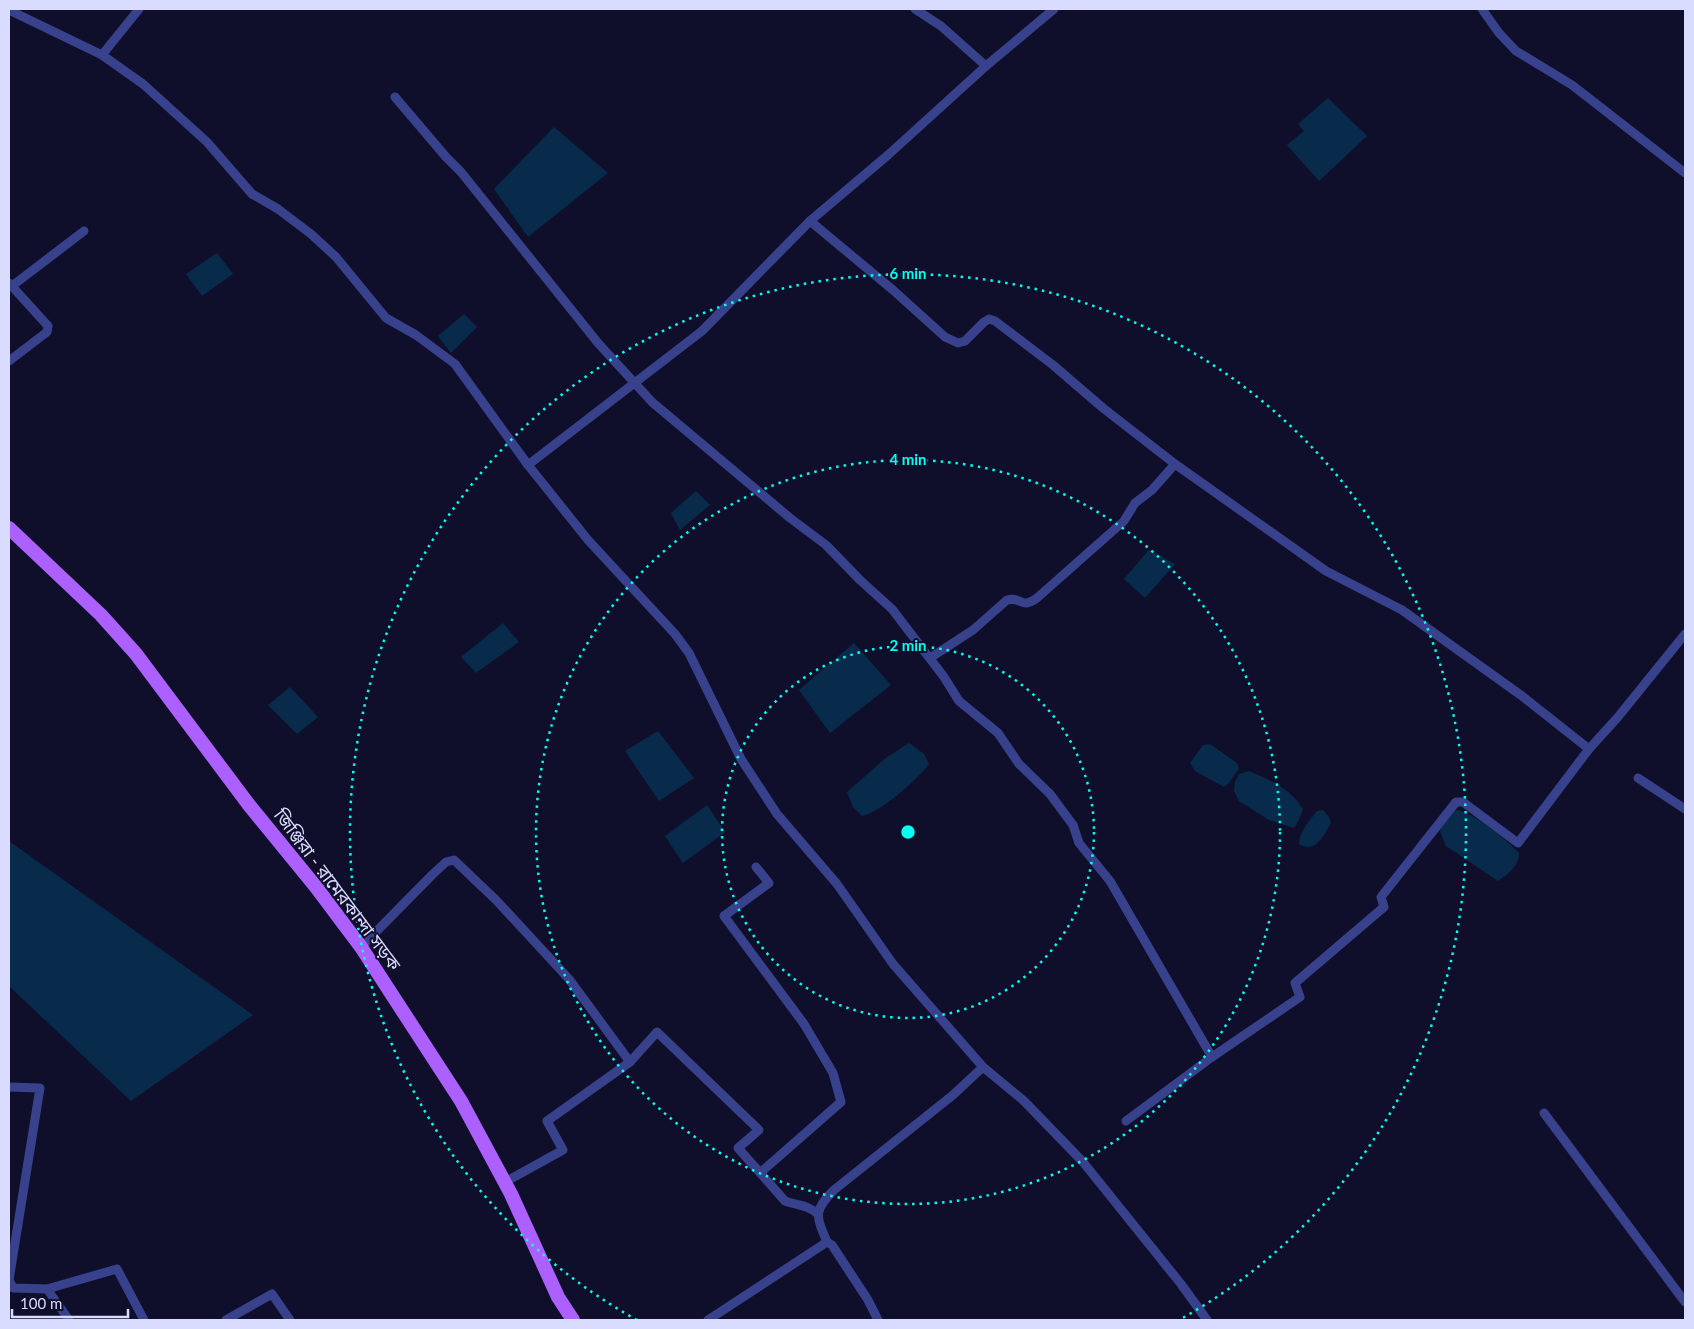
<svg xmlns="http://www.w3.org/2000/svg" width="1694" height="1329" font-family="Lato,'Noto Sans Bengali',sans-serif">
<style>
.water{fill:#082b4b}
.lines{fill:none;stroke-linecap:round;stroke-linejoin:round}
.street{stroke:#38428c;stroke-width:9}
.primary{stroke:#ab60ff;stroke-width:14}
.ring{fill:none;stroke:#05fff1;stroke-width:2.5;stroke-dasharray:2.5 5}
.labels{text-anchor:middle;stroke-width:4;stroke-linejoin:round;paint-order:stroke}
.street-label{font-size:18px;fill:#d9dbff;stroke:#100f2b}
.centre{fill:#05fff1;stroke:#100f2b;stroke-width:2.5}
.ring-label{font-size:15px;text-anchor:middle;font-weight:bold;fill:#05fff1;stroke:#100f2b;stroke-width:4;stroke-linejoin:round;paint-order:stroke}
</style>
<rect width="100%" height="100%" fill="#100f2b"/>
<g class="water">
<path d="M1328,98L1367,136L1319,181L1287,145L1304,131L1298,124Z"/>
<path d="M554,127L608,173L528,237L494,189Z"/>
<path d="M217,253L233,274L202,296L186,274Z"/>
<path d="M464,314L477,327L451,353L438,336Z"/>
<path d="M696,491L710,505L680,530L671,513Z"/>
<path d="M1149,550L1175,564L1145,598L1124,579Z"/>
<path d="M503,623L519,642L476,673L461,657Z"/>
<path d="M854,643L891,685L830,733L799,690Z"/>
<path d="M290,687L318,717L297,734L268,705Z"/>
<path d="M658,731L694,778L659,801L625,751Z"/>
<path d="M909,743L924,754L929,764C916,781 882,811 862,816L853,807L847,792L886,758Z"/>
<path d="M1210,744L1237,763L1239,769L1228,784L1224,787L1195,771L1190,763L1203,745Z"/>
<path d="M1249,771C1270,780 1291,789 1303,809L1299,820L1294,828L1269,820L1239,801L1234,791L1235,782L1239,774Z"/>
<path d="M707,805L725,832L683,863L665,836Z"/>
<path d="M1323,810L1329,817L1331,823C1324,835 1316,854 1299,844C1299,832 1310,820 1317,811Z"/>
<path d="M1456,810C1475,813 1505,839 1519,853C1519,866 1507,875 1498,881L1446,846L1440,831L1442,825Z"/>
<path d="M9,841L253,1015L131,1101L9,986Z"/>
</g>
<g class="lines">
<g class="street">
<path d="M915,9L941,26L986,66"/>
<path d="M1482,9L1499,33L1516,51L1572,85L1685,173"/>
<path d="M9,10L102,55L143,84L207,142L252,194L278,209L311,234L336,257L386,318L416,335L455,364L528,465L588,540L675,634L689,653L741,759L777,814L837,884L893,964L983,1067L953,1095L834,1190C813,1211 816,1216 827,1242L708,1320"/>
<path d="M102,55L139,9"/>
<path d="M395,97L446,157L461,172L598,343L652,402L790,518L826,545L860,580L892,609L944,677L959,701L998,733L1019,764L1050,794L1073,825L1079,843L1110,881L1212,1057"/>
<path d="M810,221L893,290L945,337L958,343L965,341L984,322L989,319L995,321L1053,365L1103,408L1175,464L1326,571L1402,610L1522,696L1589,749L1618,717L1685,634"/>
<path d="M9,283L48,326L47,332L9,361"/>
<path d="M12,286L84,231"/>
<path d="M528,465L702,331L810,221L888,155L986,66L1054,9"/>
<path d="M930,658L973,630L1007,600C1022,596 1020,610 1037,598L1124,521L1135,503L1152,490L1175,464"/>
<path d="M1638,778L1685,809"/>
<path d="M756,867L769,883L724,916L804,1024L833,1073L841,1102L761,1172"/>
<path d="M361,947L433,874L446,862L454,860L496,900L569,979L630,1062L657,1032L759,1130L738,1148L785,1201C798,1206 806,1204 818,1214"/>
<path d="M983,1067L1024,1101L1083,1162L1181,1284L1207,1320"/>
<path d="M9,1087L40,1088L9,1280L13,1288L47,1289L117,1269L144,1320"/>
<path d="M1544,1113L1685,1302"/>
<path d="M1126,1121L1212,1057L1300,997L1295,983L1384,907L1381,897L1456,802H1463L1518,843L1589,749"/>
<path d="M505,1182L563,1150L547,1121L630,1062"/>
<path d="M827,1242L832,1245L868,1300L878,1320"/>
<path d="M47,1289L69,1320"/>
<path d="M226,1320L272,1294L290,1320"/>
</g>
<path class="primary" d="M9,528L101,615L136,654L249,805L316,887L361,947L461,1101L511,1194L558,1297L573,1320"/>
</g>
<g class="ring">
<circle cx="908" cy="832" r="186"/>
<circle cx="908" cy="832" r="372"/>
<path d="M637 1320A558 558 0 1 1 1179 1320"/>
</g>
<g class="labels">
<g class="street-label">
<text transform="translate(337 890) rotate(53)" y="6">জিঞ্জিরা - রামেরকান্দা সড়ক</text>
</g>
</g>
<circle cx="908" cy="832" r="8" class="centre"/>
<g class="ring-label">
<text x="908" y="279">6 min</text>
<text x="908" y="465">4 min</text>
<text x="908" y="651">2 min</text>
</g>
<rect width="1694" height="1329" fill="none" stroke="#d9dbff" stroke-width="20"/>
<path d="M12 1309v8h116v-8" fill="none" stroke="#d9dbff" stroke-width="2.5"/>
<text x="20" y="1309" font-size="15" fill="#d9dbff" stroke="#100f2b" stroke-width="4" paint-order="stroke">100 m</text>
</svg>
